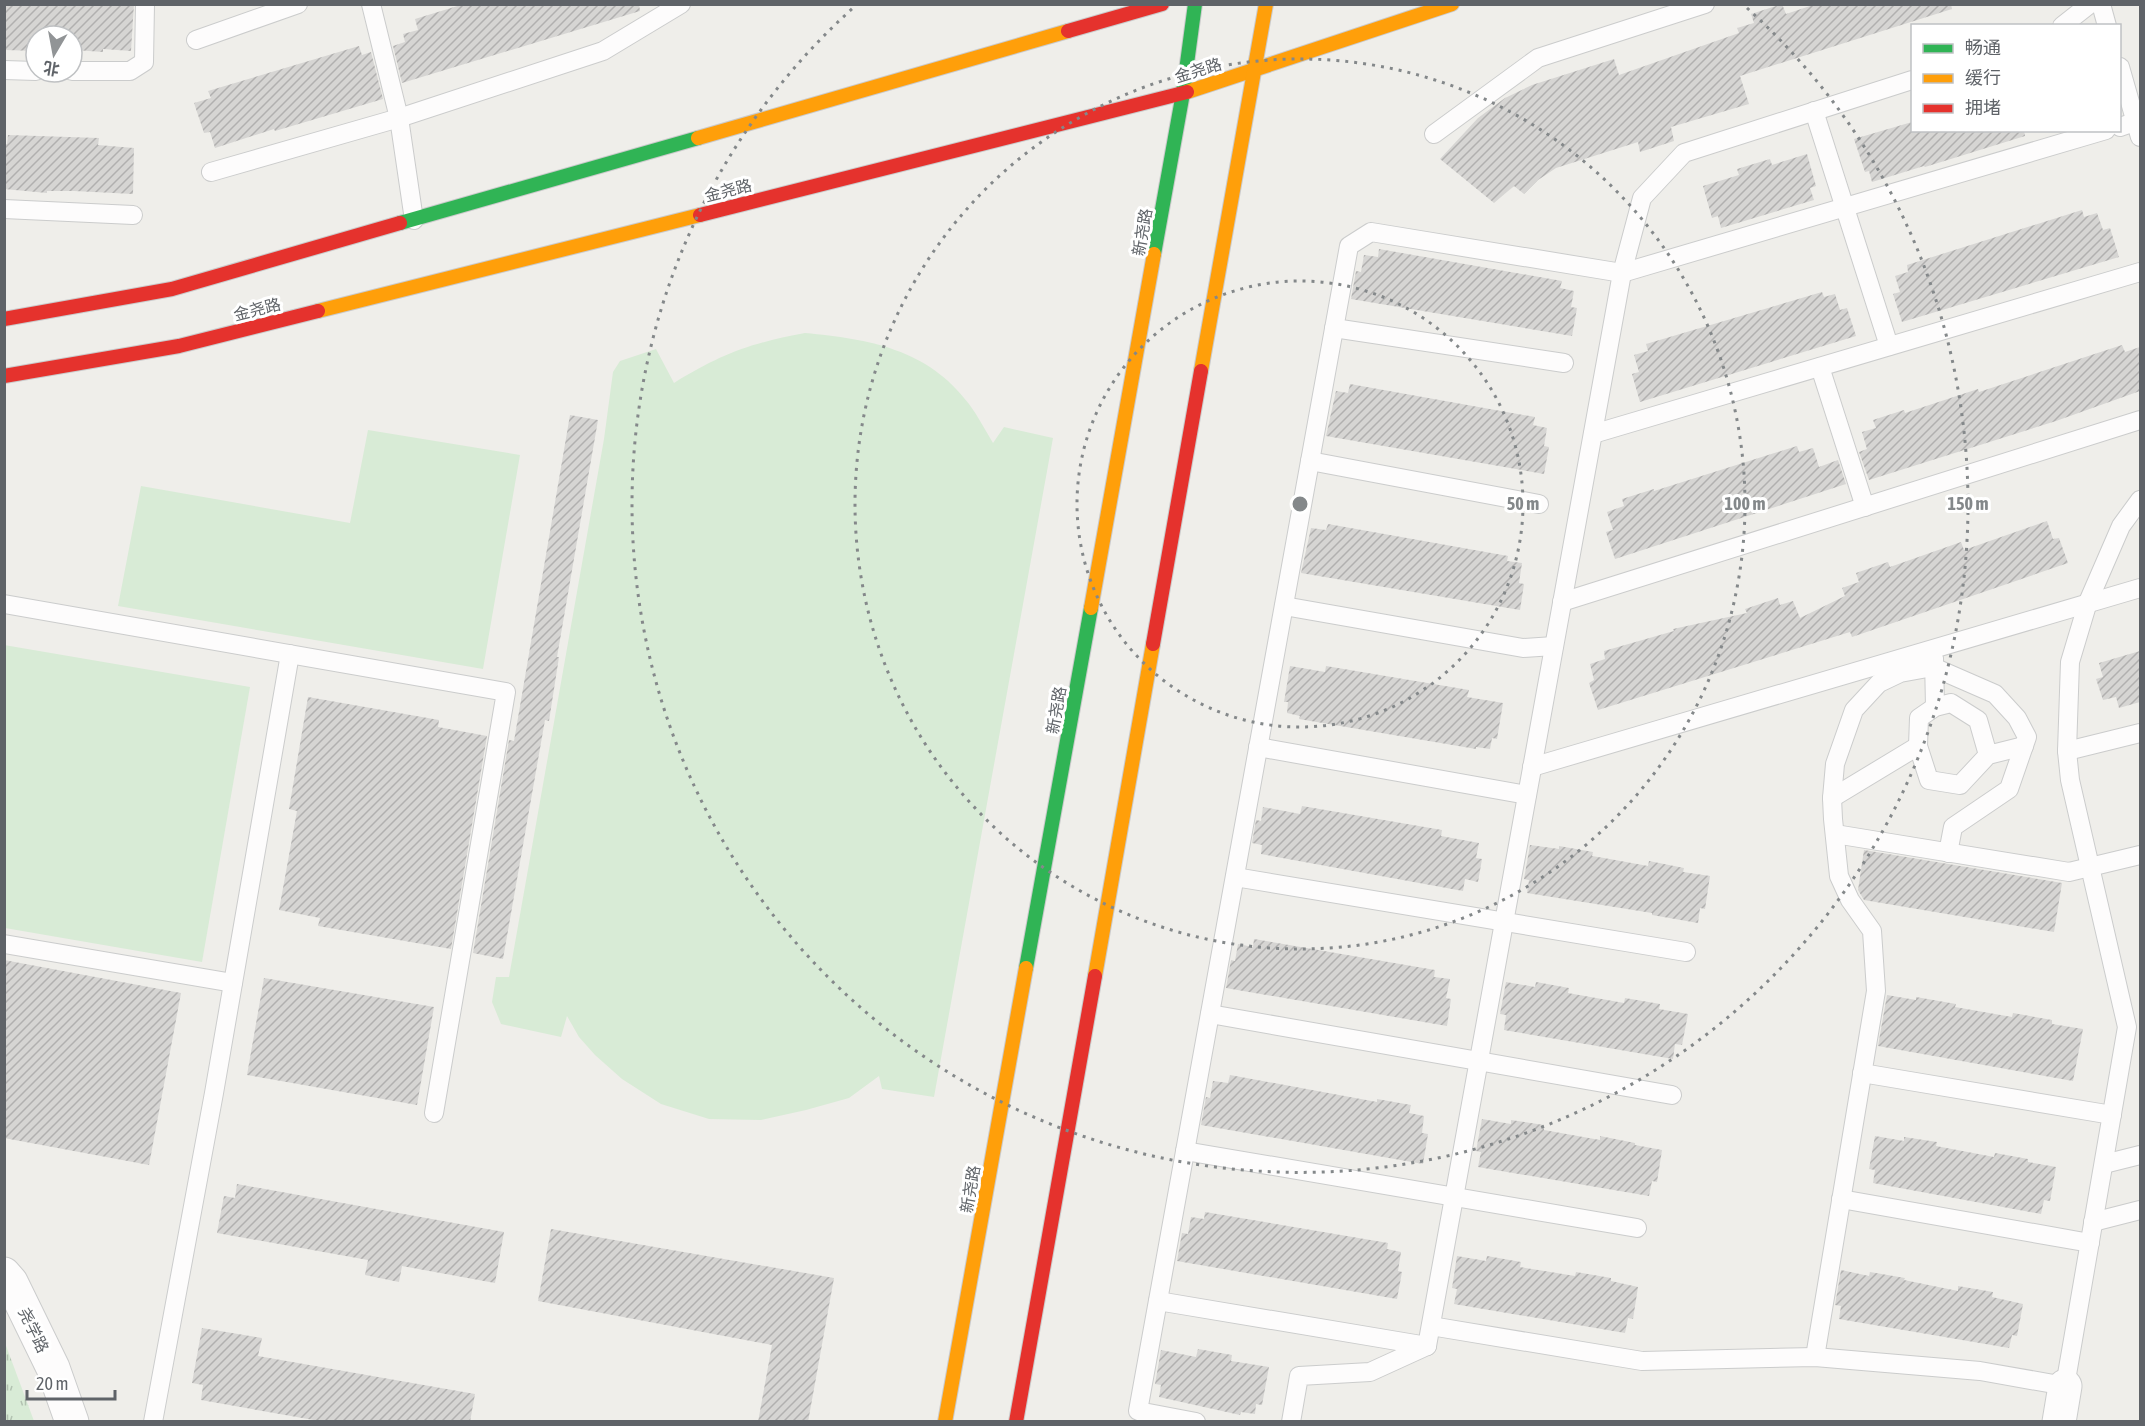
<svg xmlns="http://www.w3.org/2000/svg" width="2145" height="1426" font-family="'Asap Condensed','Noto Sans SC',sans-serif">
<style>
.grass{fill:url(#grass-tufts)}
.pitch{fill:#d8ebd6}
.building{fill:url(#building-hatch)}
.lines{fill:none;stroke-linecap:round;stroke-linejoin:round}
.lane-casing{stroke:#cbcccc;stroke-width:20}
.street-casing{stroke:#cbcccc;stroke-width:35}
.fast-casing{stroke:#cacacb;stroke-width:16}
.slow-casing{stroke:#cacacb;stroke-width:16}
.jam-casing{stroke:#cacacb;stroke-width:16}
.lane{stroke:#fdfcfc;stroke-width:18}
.street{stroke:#fdfcfc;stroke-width:33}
.fast{stroke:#30b455;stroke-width:14}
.slow{stroke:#ff9f0a;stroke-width:14}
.jam{stroke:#e5322d;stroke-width:14}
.ring{fill:none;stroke:#84888a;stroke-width:3;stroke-dasharray:3 6}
.labels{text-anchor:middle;stroke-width:6;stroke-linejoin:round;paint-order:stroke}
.street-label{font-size:16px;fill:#5f6368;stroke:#fff}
.centre{fill:#84888a;stroke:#fff;stroke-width:3}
.ring-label{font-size:18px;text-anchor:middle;font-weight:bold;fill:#84888a;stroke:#fff;stroke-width:6;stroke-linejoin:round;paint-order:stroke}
</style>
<defs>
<pattern id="grass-tufts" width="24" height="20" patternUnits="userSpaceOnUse" patternTransform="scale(1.5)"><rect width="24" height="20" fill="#d8ebd6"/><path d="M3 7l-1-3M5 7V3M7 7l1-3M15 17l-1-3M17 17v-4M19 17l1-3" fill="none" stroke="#b2c2b1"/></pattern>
<pattern id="building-hatch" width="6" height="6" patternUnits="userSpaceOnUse" patternTransform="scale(1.5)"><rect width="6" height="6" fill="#d6d5d3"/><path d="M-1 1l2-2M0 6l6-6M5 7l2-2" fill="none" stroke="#b1b0af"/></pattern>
</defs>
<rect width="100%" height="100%" fill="#efeeea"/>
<path class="grass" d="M5,1343L34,1421H5Z"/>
<g class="pitch">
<path d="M805,333C869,339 928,349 969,404C978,416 985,430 993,443L1004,427L1053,438L934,1097L882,1089L879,1076L849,1098L806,1110L761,1120L709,1119L661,1104L622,1079L595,1055L579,1037L567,1016L561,1037L501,1024L492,1002L496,977H509L604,439L613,372L620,361L656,349L674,383C721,354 751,343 805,333Z"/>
<path d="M368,430L520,455L483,669L118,606L141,486L350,523Z"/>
<path d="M4,645L250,687L202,962L5,928Z"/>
</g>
<g class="building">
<path d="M4,4H134L131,51L103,49V52L75,50V52H72V36H36V51L5,50Z"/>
<path d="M464,4H639L640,11L402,83L393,46L405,42L403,34L418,30L415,19Z"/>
<path d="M1782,4L1786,14L1816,4H1951L1952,9L1740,76L1749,104L1671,127L1674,141L1640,152L1638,142L1556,168L1538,180L1524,194L1514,186L1494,203L1440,159L1478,118L1505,98L1532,85L1614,59L1619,75L1739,33L1737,28L1754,23L1751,14Z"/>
<path d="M359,46L362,55L371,52L383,99L275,131L274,129L215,148L210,132L204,133L194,103L211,98L208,91Z"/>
<path d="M1912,122V130H2024L2025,136L1925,167L1924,166L1872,182L1869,171L1865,172L1854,139Z"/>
<path d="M8,135L99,138L98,145L134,148L133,194L74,191H47V193L4,189V144H7Z"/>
<path d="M1807,154L1816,186L1810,188L1814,200L1721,228L1718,216L1712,218L1703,186L1739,175L1737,169L1770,159L1772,165Z"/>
<path d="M2082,210L2084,217L2097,213L2103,230L2110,228L2119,257L1902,322L1893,294L1900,292L1895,276L1908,272L1907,265Z"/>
<path d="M1379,249L1562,281L1560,288L1574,291L1571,307L1577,308L1572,336L1351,299L1356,271L1361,272L1364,255L1378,257Z"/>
<path d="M1822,292L1824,297L1835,294L1840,310L1847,308L1856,336L1640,402L1632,374L1639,372L1634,355L1648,351L1646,344Z"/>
<path d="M2122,345L2125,352L2140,347V391L2056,421L1869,480L1859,452L1867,449L1862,432L1876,428L1873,420L1904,410L1905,413L1978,389L1979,392Z"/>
<path d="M1350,384L1535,417L1533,425L1547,428L1544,446L1549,447L1544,474L1326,436L1336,391L1348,393Z"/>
<path d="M570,415L598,420L557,657H559L549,721L545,720L503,959L473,953L509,740L514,741Z"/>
<path d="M1797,446L1799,452L1813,448L1819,467L1838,460L1846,484L1615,559L1606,532L1613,530L1607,512L1624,506L1622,499L1654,489V491Z"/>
<path d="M2047,521L2053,539L2059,538L2068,563L1852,637L1850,632L1598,710L1589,683L1594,680L1590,664L1605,659L1604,651L1674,631L1673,629L1747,613L1745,609L1778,598L1780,605L1793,601L1800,618L1845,596L1842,588L1859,582L1856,573L1888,562L1890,567L1961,542L1964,550Z"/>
<path d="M1328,524L1508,556L1507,561L1522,563L1519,583L1524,584L1520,610L1301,573L1311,528L1326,530Z"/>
<path d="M2140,651V702L2119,708L2116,697L2103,700L2096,679L2103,677L2099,663Z"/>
<path d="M1290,666L1325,672L1326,666L1469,690L1467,697L1503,703L1497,739L1492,738L1490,749L1476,747V749L1299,719L1300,716L1287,713L1288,702H1284Z"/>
<path d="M308,697L439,720L438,727L487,736L451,949L318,926L320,918L279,910L297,811L289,809Z"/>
<path d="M1302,806L1442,830L1441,836L1479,843L1476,858L1482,859L1478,882L1465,879L1463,891L1261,854L1262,845L1252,843L1256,820L1261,821L1263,807L1300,814Z"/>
<path d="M1530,845L1559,849V846L1593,852L1592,856L1604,858L1648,866L1649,861L1684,868L1683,872L1710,876L1705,909L1700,908L1698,923L1652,915V913L1527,893L1529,880L1524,879Z"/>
<path d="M1864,850L2062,883L2054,932L1864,900L1858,890Z"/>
<path d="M1254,939L1435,970L1434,977L1450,979L1446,998L1451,999L1447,1026L1226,988L1231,960L1235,961L1238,944L1253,947Z"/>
<path d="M4,960L181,993L149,1165L4,1138Z"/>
<path d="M264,978L434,1007L417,1105L247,1075Z"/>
<path d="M1506,982L1535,987L1536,982L1569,988L1568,993L1624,1003L1625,998L1660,1004L1659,1009L1688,1014L1682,1045L1675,1044L1673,1059L1504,1030L1506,1015L1500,1014Z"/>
<path d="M1887,995L1916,1000V997L1956,1004L1955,1007L2012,1017L2013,1013L2052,1020V1024L2083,1029L2073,1081L1878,1046Z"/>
<path d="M1230,1075L1377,1102V1099L1411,1105L1409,1113L1424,1116L1422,1133L1428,1134L1423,1164L1201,1125L1206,1097L1210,1098L1213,1081L1228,1083Z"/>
<path d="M1482,1119L1511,1124V1120L1544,1125V1130L1600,1140V1136L1635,1143V1145L1662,1150L1657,1182L1652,1181L1649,1196L1478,1167L1481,1152L1476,1151Z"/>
<path d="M1875,1136L1904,1141V1137L1937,1142L1936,1146L1994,1157L1995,1153L2028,1159V1162L2056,1167L2050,1201L2044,1200L2041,1214L1873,1183L1875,1170L1869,1169Z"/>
<path d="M237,1184L504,1232L495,1283L402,1266L399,1282L365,1275L368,1260L217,1233L224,1196L235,1198Z"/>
<path d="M1205,1212L1388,1243L1387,1249L1401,1252L1398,1271L1402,1272L1397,1299L1177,1261L1182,1233L1188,1234L1191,1217L1204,1219Z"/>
<path d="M551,1229L834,1278L808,1422H758L772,1345L538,1301Z"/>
<path d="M1457,1256L1486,1261L1487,1256L1521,1262L1520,1267L1575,1276L1576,1272L1611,1278V1281L1638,1287L1633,1319L1628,1318L1625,1333L1454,1304L1457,1289L1452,1288Z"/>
<path d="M1841,1270L1869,1276L1870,1272L1905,1278L1904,1280L1958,1291V1286L1993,1292L1992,1297L2023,1304L2017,1336L2012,1335L2009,1348L1839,1319L1841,1306L1835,1305Z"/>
<path d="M202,1328L262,1338L258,1356L475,1394L470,1422H325L201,1400L203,1385L192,1383Z"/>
<path d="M1198,1349L1232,1355L1231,1361L1269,1367L1262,1405L1256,1404L1255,1414L1241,1412L1240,1415L1159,1397L1161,1385L1155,1384L1161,1350L1196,1357Z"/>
</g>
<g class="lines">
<g class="lane-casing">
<g id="lane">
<path d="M371,4L399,118L414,220"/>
<path d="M2101,4L2107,26"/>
<path d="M2062,26L2090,4"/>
<path d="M196,40L298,4"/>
<path d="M2120,67L2140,137"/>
<path d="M4,70L36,71"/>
<path d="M72,71H130L144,62L145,4"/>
<path d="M1814,111L1889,346"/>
<path d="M2120,127L2140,120"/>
<path d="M1434,134L1538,58L1705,4"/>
<path d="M211,172L399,118L603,51L681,4"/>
<path d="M4,209L133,215"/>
<path d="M1334,328L1564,363"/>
<path d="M1820,367L1865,507"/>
<path d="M1593,434L2140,272"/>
<path d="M1310,461L1539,504"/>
<path d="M1562,602L2140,420"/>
<path d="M4,604L506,692L434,1113"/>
<path d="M1284,606L1523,648L1554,646"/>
<path d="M1934,658L1935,707"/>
<path d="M1258,747L1527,795"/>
<path d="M2067,751L2140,733"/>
<path d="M1988,755L1978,720L1951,703L1935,707L1919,718L1918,746L1929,780L1960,785L1988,755L2024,746"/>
<path d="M1532,767L2140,588"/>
<path d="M1832,798L1918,746"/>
<path d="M1835,834L2069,872L2140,855"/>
<path d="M1235,877L1686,952"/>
<path d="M4,944L233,983"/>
<path d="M1210,1014L1672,1095"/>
<path d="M1862,1073L2112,1115"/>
<path d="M1185,1151L1637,1228"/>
<path d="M2104,1164L2140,1155"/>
<path d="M1841,1199L2090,1243"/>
<path d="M2093,1222L2140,1210"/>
<path d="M1158,1301L1427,1346"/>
<path d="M1431,1326L1642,1361L1815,1357L1980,1371L2065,1386L2127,1027L2070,780L2067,751L2070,662L2088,602L2121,526L2140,500"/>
<path d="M1427,1346L1622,273L1642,198L1684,153L1912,80"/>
<path d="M1815,1357L1876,991L1872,931L1850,900L1839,876L1833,819L1832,798L1835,764L1854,710L1879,683L1900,673L1933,667L1995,694L2017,718L2027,737L2009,789L1953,827L1948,853"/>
<path d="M153,1422L214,1093L290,654"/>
<path d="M1196,1422L1138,1411L1349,246L1371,232L1622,273L2106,130"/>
<path d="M1291,1422L1299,1376L1370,1372L1427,1346"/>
</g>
</g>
<g class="street-casing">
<g id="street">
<path d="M4,1274L11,1282L53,1368L72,1422"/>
<path d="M2059,1422L2065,1386"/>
</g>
</g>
<g class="fast-casing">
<g id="fast">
<path d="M400,223L698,138"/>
<path d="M1154,254L1183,93L1195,4"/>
<path d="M1026,968L1091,608"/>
</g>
</g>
<g class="slow-casing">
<g id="slow">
<path d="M1187,92L1452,4"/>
<path d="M698,138L1068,31"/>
<path d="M318,311L700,215"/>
<path d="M1201,371L1266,4"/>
<path d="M1091,608L1154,254"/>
<path d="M1095,976L1153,644"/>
<path d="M945,1422L1026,968"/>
</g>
</g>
<g class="jam-casing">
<g id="jam">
<path d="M1068,31L1162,4"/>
<path d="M700,215L1187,92"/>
<path d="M4,319L172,289L400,223"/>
<path d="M4,376L179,346L318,311"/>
<path d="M1153,644L1201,371"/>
<path d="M1016,1422L1095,976"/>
</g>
</g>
<use href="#lane" class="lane"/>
<use href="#street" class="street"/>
<use href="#fast" class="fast"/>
<use href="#slow" class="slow"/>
<use href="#jam" class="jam"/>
</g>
<g class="ring">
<circle cx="1300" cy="504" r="223"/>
<circle cx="1300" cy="504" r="445"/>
<path d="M1747 8A668 668 0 1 1 853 8"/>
</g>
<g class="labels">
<g class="street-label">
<text transform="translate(1198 70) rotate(-17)" y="6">金尧路</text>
<text transform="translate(728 190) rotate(-14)" y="6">金尧路</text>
<text transform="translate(1142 232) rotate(-80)" y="6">新尧路</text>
<text transform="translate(257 309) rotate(-14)" y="6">金尧路</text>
<text transform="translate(1056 710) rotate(-80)" y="6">新尧路</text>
<text transform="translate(970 1189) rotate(-80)" y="6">新尧路</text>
<text transform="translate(34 1330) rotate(64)" y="6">尧学路</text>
</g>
</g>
<circle cx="1300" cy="504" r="9" class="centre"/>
<g class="ring-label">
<text x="1523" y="510">50 m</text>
<text x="1745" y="510">100 m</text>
<text x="1968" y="510">150 m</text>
</g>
<rect width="2145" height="1426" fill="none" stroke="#5f6368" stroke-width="12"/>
<rect x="1911" y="24" width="210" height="108" fill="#ffffff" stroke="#bfc1c3" stroke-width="1.5"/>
<rect x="1923" y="44" width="30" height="9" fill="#30b455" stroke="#bfc1c3" stroke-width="1.5"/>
<text x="1965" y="54" font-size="18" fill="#5f6368">畅通</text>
<rect x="1923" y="74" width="30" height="9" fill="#ff9f0a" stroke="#bfc1c3" stroke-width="1.5"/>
<text x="1965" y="84" font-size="18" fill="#5f6368">缓行</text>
<rect x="1923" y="104" width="30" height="9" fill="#e5322d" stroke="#bfc1c3" stroke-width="1.5"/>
<text x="1965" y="114" font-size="18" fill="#5f6368">拥堵</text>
<g transform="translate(54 54) rotate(190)"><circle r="28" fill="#ffffff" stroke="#bfc1c3" stroke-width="1.5"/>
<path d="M0-4.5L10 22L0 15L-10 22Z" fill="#919496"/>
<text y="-9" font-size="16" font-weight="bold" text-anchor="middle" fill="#5f6368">北</text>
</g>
<path d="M27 1390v9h88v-9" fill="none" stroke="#5f6368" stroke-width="3"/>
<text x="36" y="1390" font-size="18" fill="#5f6368" stroke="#ffffff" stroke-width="4.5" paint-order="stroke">20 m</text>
</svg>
